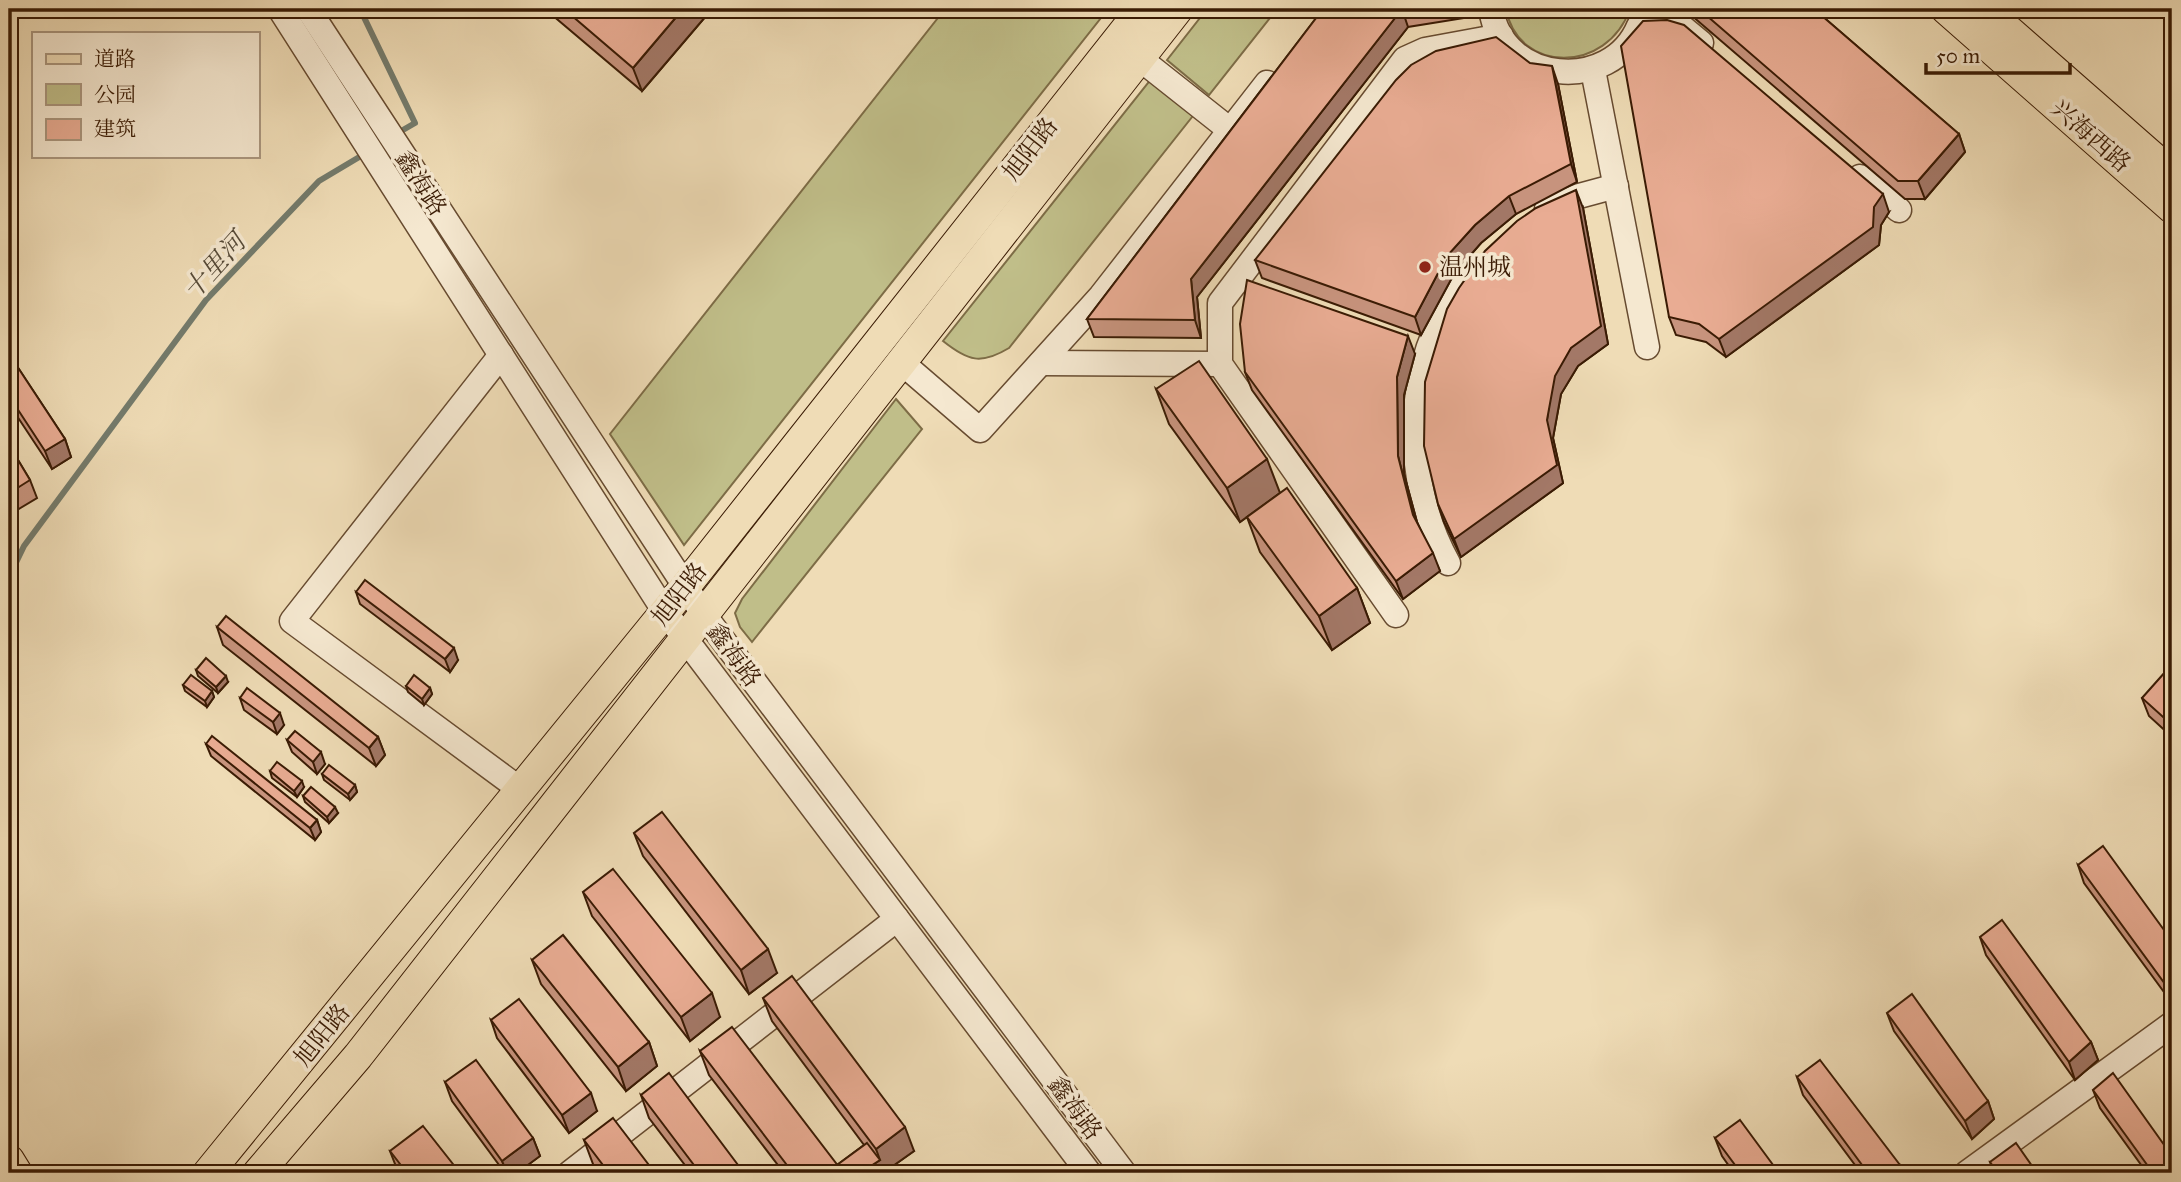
<svg xmlns="http://www.w3.org/2000/svg" width="2181" height="1182" font-family="'IM FELL Great Primer','Noto Serif SC',serif">
<style>
.green{fill:#c0be89;stroke:#7d6c46;stroke-width:2}
.lines{fill:none;stroke-linecap:round;stroke-linejoin:round}
.stream{stroke:#747b6c;stroke-width:6}
.minor-casing{stroke:#674b30;stroke-width:27}
.major-casing{stroke:#3a1b04;stroke-width:32}
.minor{stroke:#f5e8d0;stroke-width:24}
.major{stroke:#efdcb6;stroke-width:30}
.wall{fill:#c8947e;stroke:#3a1b04;stroke-width:2}
.shaded-wall{fill:#a37867;stroke:#3a1b04;stroke-width:2}
.building{fill:#e9ac93;stroke:#3a1b04;stroke-width:2}
.poi-dot{fill:#8f2418;stroke:#f5e8d0;stroke-width:2.5}
.labels{text-anchor:middle;stroke-width:7;stroke-linejoin:round;paint-order:stroke}
.street-label{font-size:24px;fill:#3a1b04;stroke:#f5e8d0}
.poi-label{font-size:24px;fill:#3a1b04;stroke:#f5e8d0;text-anchor:start}
.water-label{font-size:26px;font-style:italic;fill:#574b38;stroke:#f5e8d0}
</style>
<rect width="100%" height="100%" fill="#efdcb6"/>
<filter id="stains"><feTurbulence type="fractalNoise" baseFrequency=".00286" numOctaves="4"/><feColorMatrix values="0 0 0 0 .2 0 0 0 0 .09 0 0 0 0 .02 0 0 0 .5 -.17"/></filter>
<radialGradient id="worn" r=".72"><stop offset=".6" stop-color="#630" stop-opacity="0"/><stop offset="1" stop-color="#630" stop-opacity=".3"/></radialGradient>
<g class="green">
<path d="M945,9H1108L684,545L610,434Z"/>
<path d="M1207,9H1277L1209,95L1167,60Z"/>
<path d="M1506,9H1630C1607,74 1518,74 1506,9Z"/>
<path d="M1152,78L1196,112L1009,348C981,365 968,361 943,341Z"/>
<path d="M896,399L922,429L752,642L740,627L735,613L742,599Z"/>
</g>
<g class="lines">
<g class="stream">
<path d="M360,9L415,123L396,134"/>
<path d="M9,577L24,546L206,300L319,181L366,153"/>
</g>
<g class="minor-casing">
<g id="minor">
<path d="M280,9L665,612L1089,1173"/>
<path d="M308,9L704,615L1124,1173"/>
<path d="M1491,9C1502,84 1611,94 1639,26"/>
<path d="M1645,13L1672,19L1701,43"/>
<path d="M1139,58L1230,130"/>
<path d="M1593,70L1647,347"/>
<path d="M1860,177L1899,210"/>
<path d="M1547,209L1579,196L1616,186"/>
<path d="M501,355L292,621L521,790"/>
<path d="M901,362L980,430L1101,296L1267,83"/>
<path d="M1041,363L1220,364"/>
<path d="M1448,563C1402,481 1402,360 1463,284"/>
<path d="M1396,615L1220,364V303L1405,59L1425,50L1501,36"/>
<path d="M570,1173L897,919"/>
<path d="M1967,1173L2172,1024"/>
</g>
</g>
<g class="major-casing">
<g id="major">
<path d="M1946,9L2172,208"/>
<path d="M1984,9L2172,174"/>
<path d="M9,1160L17,1173"/>
<path d="M208,1173L665,612L1142,9"/>
<path d="M258,1173L358,1056L1178,9"/>
</g>
</g>
<use href="#minor" class="minor"/>
<use href="#major" class="major"/>
</g>
<g class="wall">
<path d="M545,9H712L642,91Z"/>
<path d="M1323,9H1482L1483,15L1408,27L1197,297L1201,338L1094,337L1087,319Z"/>
<path d="M1684,9H1814L1959,134L1965,152L1925,199H1905Z"/>
<path d="M1558,84L1577,182L1516,214L1481,243L1454,274L1421,335L1262,278L1255,260Z"/>
<path d="M1583,208L1608,344L1578,366L1561,394L1553,438L1563,483L1461,557L1444,522L1438,504Z"/>
<path d="M1889,212L1881,225L1879,245L1726,357L1706,342L1676,335L1669,317Z"/>
<path d="M9,354L65,439L71,457L52,469L9,404Z"/>
<path d="M1415,354L1404,395V474L1417,522L1440,571L1403,599L1252,390L1245,372Z"/>
<path d="M1156,389L1280,493L1357,588L1370,623L1332,650L1260,552L1247,517L1269,501L1240,522L1169,424Z"/>
<path d="M9,445L30,480L37,498L17,510L9,496Z"/>
<path d="M356,592L458,660L450,672L360,604Z"/>
<path d="M217,627L378,737L385,755L376,766L223,645Z"/>
<path d="M196,670L228,682L218,693L198,676Z"/>
<path d="M2172,676V737L2149,716L2142,698Z"/>
<path d="M183,685L212,691L214,697L207,707L185,691Z"/>
<path d="M406,686L430,688L432,694L424,705L408,692Z"/>
<path d="M240,698L284,725L277,734L244,710Z"/>
<path d="M287,740L325,764L317,774L292,752Z"/>
<path d="M206,744L317,820L321,832L315,840L211,756Z"/>
<path d="M270,771L304,787L297,797L272,778Z"/>
<path d="M322,774L355,785L357,792L350,800L324,780Z"/>
<path d="M303,796L338,813L329,823L305,802Z"/>
<path d="M634,833L777,973L749,994L643,856Z"/>
<path d="M2078,865L2172,941V1003L2084,883Z"/>
<path d="M583,892L720,1017L690,1041L592,916Z"/>
<path d="M1980,937L2091,1042L2098,1060L2075,1080L1986,955Z"/>
<path d="M532,960L649,1042L657,1066L626,1091L541,984Z"/>
<path d="M763,998L914,1151L883,1173H784L709,1075L700,1051L837,1165L864,1145L772,1021Z"/>
<path d="M1887,1013L1988,1101L1994,1119L1972,1139L1894,1031Z"/>
<path d="M491,1020L597,1111L569,1133L497,1038Z"/>
<path d="M1797,1077L1900,1165L1903,1173H1861L1803,1095Z"/>
<path d="M445,1082L533,1138L540,1156L517,1173H505L452,1101Z"/>
<path d="M2093,1090L2172,1173H2147L2100,1108Z"/>
<path d="M641,1095L744,1173H691L649,1118Z"/>
<path d="M1715,1138L1779,1173H1734L1722,1156Z"/>
<path d="M584,1140L655,1173H600L593,1164Z"/>
<path d="M390,1151L460,1173H400L397,1169Z"/>
<path d="M1990,1162L2037,1173H1994Z"/>
</g>
<g class="shaded-wall">
<path d="M683,9H712L642,91L633,68Z"/>
<path d="M1402,9L1408,27L1197,297L1201,338L1195,320L1191,279Z"/>
<path d="M1552,66L1558,84L1577,182L1571,164Z"/>
<path d="M1959,134L1965,152L1925,199L1918,181Z"/>
<path d="M1576,190L1583,208L1608,344L1578,366L1561,394L1553,438L1563,483L1461,557L1454,539L1547,420Z"/>
<path d="M1883,194L1889,212L1881,225L1879,245L1726,357L1719,339Z"/>
<path d="M1509,196L1516,214L1481,243L1454,274L1421,335L1415,317L1447,256L1475,225Z"/>
<path d="M1408,336L1415,354L1404,395V474L1420,533L1413,515L1398,456L1397,377Z"/>
<path d="M65,439L71,457L52,469L45,451Z"/>
<path d="M1267,459L1280,493L1240,522L1227,488Z"/>
<path d="M1433,553L1440,571L1403,599L1396,581Z"/>
<path d="M1357,588L1370,623L1332,650L1319,616Z"/>
<path d="M454,648L458,660L450,672L445,659Z"/>
<path d="M226,676L228,682L218,693L216,687Z"/>
<path d="M430,688L432,694L424,705L422,699Z"/>
<path d="M212,691L214,697L207,707L205,701Z"/>
<path d="M280,713L284,725L277,734L273,722Z"/>
<path d="M378,737L385,755L376,766L369,748Z"/>
<path d="M321,752L325,764L317,774L313,762Z"/>
<path d="M302,781L304,787L297,797L294,791Z"/>
<path d="M355,785L357,792L350,800L348,794Z"/>
<path d="M335,807L338,813L329,823L327,817Z"/>
<path d="M317,820L321,832L315,840L310,828Z"/>
<path d="M768,949L777,973L749,994L741,970Z"/>
<path d="M2172,985V999L2168,988Z"/>
<path d="M712,993L720,1017L690,1041L681,1017Z"/>
<path d="M649,1042L657,1066L626,1091L618,1067Z"/>
<path d="M2091,1042L2098,1060L2075,1080L2069,1062Z"/>
<path d="M591,1093L597,1111L569,1133L562,1115Z"/>
<path d="M1988,1101L1994,1119L1972,1139L1965,1121Z"/>
<path d="M905,1127L914,1151L883,1173H860L880,1160L876,1149Z"/>
<path d="M533,1138L540,1156L517,1173H507L502,1161Z"/>
<path d="M1900,1165L1903,1173H1889Z"/>
</g>
<g class="building">
<path d="M564,9H683L633,68Z"/>
<path d="M1323,9H1402L1191,279L1195,320L1087,319Z"/>
<path d="M1699,9H1814L1959,134L1918,181H1898Z"/>
<path d="M1667,20L1684,25L1883,194L1874,207L1873,227L1719,339L1699,324L1669,317L1621,46L1643,21Z"/>
<path d="M1496,37L1530,63L1552,66L1571,164L1509,196L1475,225L1447,256L1415,317L1255,260L1396,80L1411,65L1436,51Z"/>
<path d="M1576,190L1601,326L1571,348L1555,376L1547,420L1557,465L1454,539L1438,504L1424,446L1425,382L1447,309L1459,288L1485,251L1517,221L1536,208Z"/>
<path d="M1247,280L1408,336L1397,377L1398,456L1413,515L1433,553L1396,581L1245,372L1240,324Z"/>
<path d="M9,354L65,439L45,451L9,396Z"/>
<path d="M1199,361L1267,459L1227,488L1156,389Z"/>
<path d="M9,445L30,480L11,492L9,489Z"/>
<path d="M1287,488L1357,588L1319,616L1247,517Z"/>
<path d="M365,580L454,648L445,659L356,592Z"/>
<path d="M226,616L378,737L369,748L217,627Z"/>
<path d="M206,658L226,676L216,687L196,670Z"/>
<path d="M2166,671L2172,676V725L2142,698Z"/>
<path d="M191,675L212,691L205,701L183,685Z"/>
<path d="M414,675L430,688L422,699L406,686Z"/>
<path d="M247,688L280,713L273,722L240,698Z"/>
<path d="M295,731L321,752L313,762L287,740Z"/>
<path d="M212,736L317,820L310,828L206,744Z"/>
<path d="M277,762L302,781L294,791L270,771Z"/>
<path d="M329,765L355,785L348,794L322,774Z"/>
<path d="M311,787L335,807L327,817L303,796Z"/>
<path d="M662,812L768,949L741,970L634,833Z"/>
<path d="M2103,846L2172,941V985L2168,988L2078,865Z"/>
<path d="M613,869L712,993L681,1017L583,892Z"/>
<path d="M2002,920L2091,1042L2069,1062L1980,937Z"/>
<path d="M563,935L649,1042L618,1067L532,960Z"/>
<path d="M792,976L905,1127L876,1149L763,998Z"/>
<path d="M1912,994L1988,1101L1965,1121L1887,1013Z"/>
<path d="M519,999L591,1093L562,1115L491,1020Z"/>
<path d="M732,1027L842,1171L839,1173H793L700,1051Z"/>
<path d="M476,1060L533,1138L502,1161L445,1082Z"/>
<path d="M1820,1060L1900,1165L1889,1173H1868L1797,1077Z"/>
<path d="M669,1073L744,1173H700L641,1095Z"/>
<path d="M2113,1073L2172,1156V1173H2153L2093,1090Z"/>
<path d="M613,1118L655,1173H609L584,1140Z"/>
<path d="M1740,1120L1779,1173H1741L1715,1138Z"/>
<path d="M423,1126L460,1173H407L390,1151Z"/>
<path d="M867,1143L880,1160L860,1173H843L837,1165Z"/>
<path d="M2016,1143L2037,1173H1998L1990,1162Z"/>
<path d="M560,1168L564,1173H553Z"/>
</g>
<circle class="poi-dot" cx="1425" cy="267" r="7"/>
<g class="labels">
<g class="street-label">
<text transform="translate(2091 136) rotate(41)" y="8">兴海西路</text>
<text transform="translate(1030 149) rotate(-52)" y="8">旭阳路</text>
<text transform="translate(421 183) rotate(57)" y="8">鑫海路</text>
<text transform="translate(679 594) rotate(-52)" y="8">旭阳路</text>
<text transform="translate(734 655) rotate(53)" y="8">鑫海路</text>
<text transform="translate(322 1035) rotate(-51)" y="8">旭阳路</text>
<text transform="translate(1075 1108) rotate(53)" y="8">鑫海路</text>
</g>
<g class="poi-label">
<text x="1439" y="275">温州城</text>
</g>
<g class="water-label">
<text transform="translate(214 266) rotate(-48)" y="9">十里河</text>
</g>
</g>
<rect width="2181" height="1182" fill="none" stroke="#efdcb6" stroke-width="35"/>
<rect x="10" y="10" width="2160" height="1161" fill="none" stroke="#3a1b04" stroke-width="3.5"/>
<rect x="18" y="18" width="2146" height="1147" fill="none" stroke="#3a1b04" stroke-width="2"/>
<rect x="32" y="32" width="228" height="126" fill="#f5e8d0" stroke="#aa967e" stroke-width="2"/>
<rect x="46" y="54" width="35" height="10" fill="#efdcb6" stroke="#aa967e" stroke-width="2"/>
<text x="94" y="66" font-size="21" fill="#3a1b04">道路</text>
<rect x="46" y="84" width="35" height="21" fill="#c0be89" stroke="#aa967e" stroke-width="2"/>
<text x="94" y="102" font-size="21" fill="#3a1b04">公园</text>
<rect x="46" y="119" width="35" height="21" fill="#e9ac93" stroke="#aa967e" stroke-width="2"/>
<text x="94" y="136" font-size="21" fill="#3a1b04">建筑</text>
<path d="M1926 63v10h144v-10" fill="none" stroke="#3a1b04" stroke-width="3.5"/>
<text x="1936" y="63" font-size="21" fill="#3a1b04" stroke="#f5e8d0" stroke-width="5" paint-order="stroke">50 m</text>
<rect width="100%" height="100%" filter="url(#stains)"/>
<rect width="100%" height="100%" fill="url(#worn)"/>
</svg>
